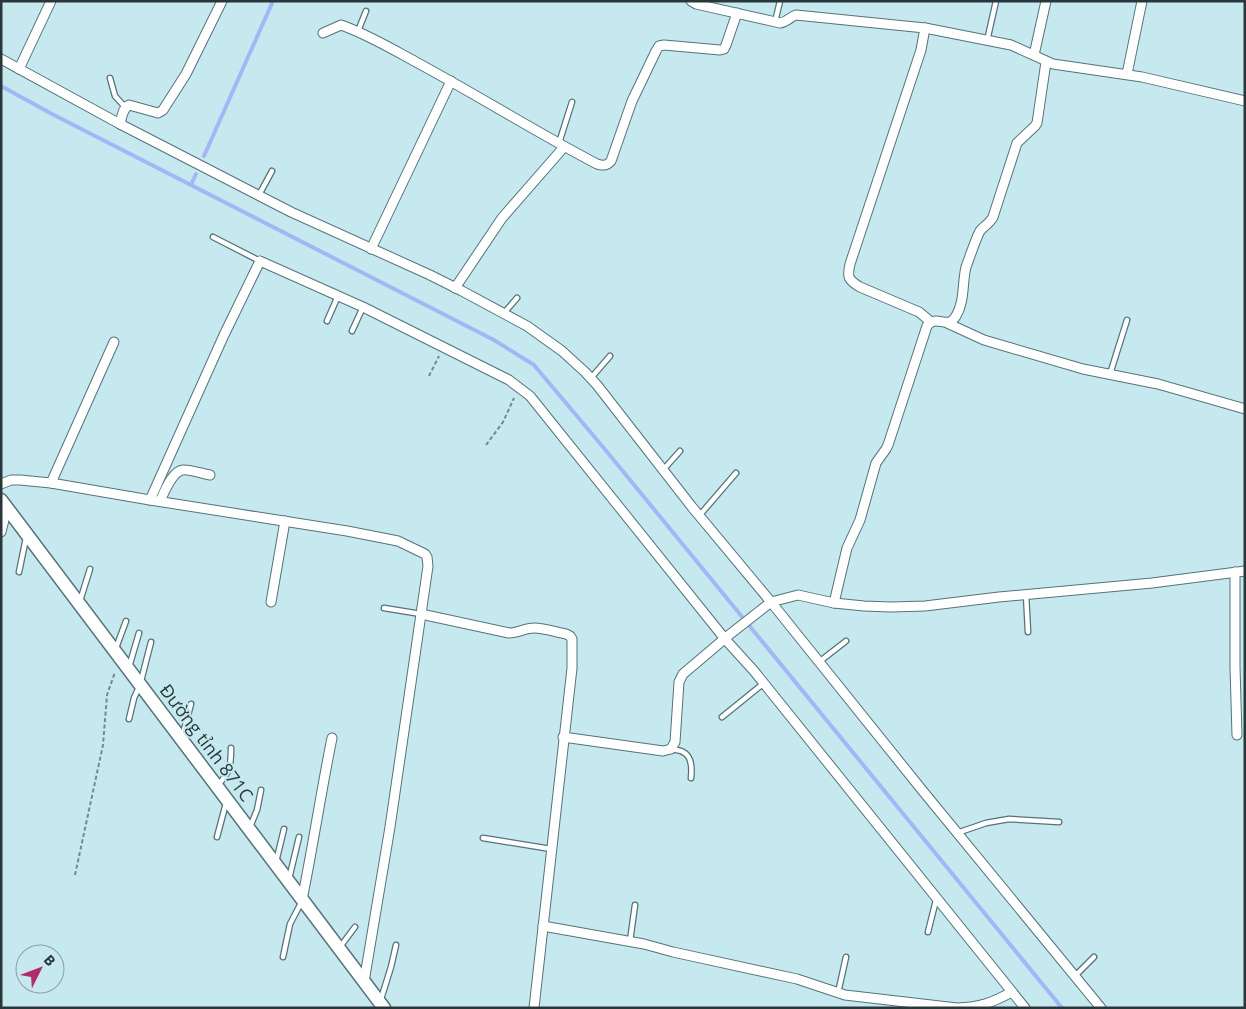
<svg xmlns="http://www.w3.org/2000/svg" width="1246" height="1009" font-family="'Open Sans',sans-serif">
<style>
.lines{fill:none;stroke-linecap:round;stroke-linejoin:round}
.stream{stroke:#a2b7f5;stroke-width:4}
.service-casing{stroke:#537379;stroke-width:7}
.minor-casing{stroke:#537379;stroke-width:11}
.secondary-casing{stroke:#537379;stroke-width:15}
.path{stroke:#728a8f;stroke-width:2;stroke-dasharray:4 2.5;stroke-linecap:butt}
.service{stroke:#fff;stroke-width:4.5}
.minor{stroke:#fff;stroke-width:9}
.secondary{stroke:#fff;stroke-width:12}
.labels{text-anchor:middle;stroke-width:4;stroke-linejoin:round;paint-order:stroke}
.street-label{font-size:18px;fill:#2a373a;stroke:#c6e9f0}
</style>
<rect width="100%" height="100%" fill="#c6e9f0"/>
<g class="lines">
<g class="stream">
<path d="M1,86L52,114L494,340L534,365L608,453L1062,1008"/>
<path d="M204,156L273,1"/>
<path d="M191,185L196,174"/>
</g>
<g class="service-casing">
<g id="service">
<path d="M775,22L780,1"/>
<path d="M358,31L366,11"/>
<path d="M987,41L996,1"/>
<path d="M110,78L115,96L125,107"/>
<path d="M559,143L572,102"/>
<path d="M259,195L272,171"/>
<path d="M213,237L260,261"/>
<path d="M504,313L517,298"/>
<path d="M327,321L338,296"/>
<path d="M352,331L363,307"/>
<path d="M1110,374L1127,320"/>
<path d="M591,378L610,356"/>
<path d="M663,470L680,451"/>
<path d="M699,516L736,473"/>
<path d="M19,572L26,538"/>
<path d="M1026,594L1028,632"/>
<path d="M80,601L90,569"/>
<path d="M384,608L421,614"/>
<path d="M116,648L126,621"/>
<path d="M819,662L846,641"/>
<path d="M129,667L139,633"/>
<path d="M722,717L764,683"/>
<path d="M129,719L134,698L140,685L151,642"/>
<path d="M182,737L191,704"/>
<path d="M671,749C675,750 680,750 683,752C692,756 692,769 691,778"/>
<path d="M218,785C230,772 231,766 231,748"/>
<path d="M250,827L257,810L261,790"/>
<path d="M957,833L986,823L1009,819L1059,822"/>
<path d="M217,837L226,803"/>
<path d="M483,838L551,849"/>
<path d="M276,862L284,829"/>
<path d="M289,879L299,837"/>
<path d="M928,932L936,900"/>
<path d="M630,941L635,905"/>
<path d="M340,947L355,927"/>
<path d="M283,957L290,924L302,901"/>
<path d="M1075,976L1094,957"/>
<path d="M838,993L846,957"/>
<path d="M381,999L391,967L396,945"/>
</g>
</g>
<g class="minor-casing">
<g id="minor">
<path d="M691,1L696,4L780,23C787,22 790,17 796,15L925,28L1011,45L1053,64L1142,77L1245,101"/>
<path d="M925,28L921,50L850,264C847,277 848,280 860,287L919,312L931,322"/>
<path d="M323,33L341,25C367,34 392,49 416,62C477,95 536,132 597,164C603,166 607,166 611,161L632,101L656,51L659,46L664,45L720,50L724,49L726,45L737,13"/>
<path d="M1034,55L1046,1"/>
<path d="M1,59L120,124L291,212L430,275L462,291L527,326L562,351L585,372L597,385L692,507L771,602L922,790L1101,1008"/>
<path d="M19,69L51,1"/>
<path d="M1127,74L1142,1"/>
<path d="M120,124C122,117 122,109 129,105L158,113L163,110L186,74L222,1"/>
<path d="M371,249L451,81"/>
<path d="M455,288L502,218L564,147"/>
<path d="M947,323L984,340L1083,369L1158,384L1245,409"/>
<path d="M51,483L114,342"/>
<path d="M1,484L11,480H20L51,483L150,500L347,531L398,541L425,554L427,557L428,566L390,827L364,982"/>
<path d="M150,500L224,335L260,261L363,307L509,380L530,396L725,639L754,671L1025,1008"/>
<path d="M160,501C164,493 172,471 183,470C188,469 204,474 210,475"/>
<path d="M1,532L7,508"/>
<path d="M1235,572V667L1237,735"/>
<path d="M271,602L285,521"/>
<path d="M834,603L847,548L860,520L876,463L886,449L888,445L927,326C937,313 947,331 956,316C965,301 962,283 966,267C969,259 976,238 980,231C984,226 990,223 993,217L1017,143L1035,126L1037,123L1046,62"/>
<path d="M421,614L509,633C518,633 525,628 534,628C544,628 556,632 566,634L570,636L572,639V668L534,1008"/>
<path d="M563,737L663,751L671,749L675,742L679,682L683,674L729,635L766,606L771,602L798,595L834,603L864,606L891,607L925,606L999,597L1152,583L1245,571"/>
<path d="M302,900C313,846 321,792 332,738"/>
<path d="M543,926L644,944L673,952L797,979L845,995L957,1008C981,1007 991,1003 1012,992"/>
</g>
</g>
<g class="secondary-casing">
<path id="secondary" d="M1,500L384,1008"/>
</g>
<g class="path">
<path d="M429,376L439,356"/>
<path d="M486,445L503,422L514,398"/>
<path d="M75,875L103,745L107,695L115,672"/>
</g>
<use href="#service" class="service"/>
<use href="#minor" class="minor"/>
<use href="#secondary" class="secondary"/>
</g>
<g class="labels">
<g class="street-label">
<text transform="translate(206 743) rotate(53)" y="6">Đường tỉnh 871C</text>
</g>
</g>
<rect width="1246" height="1009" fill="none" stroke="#2a373a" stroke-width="5"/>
<g transform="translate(40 969) rotate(48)"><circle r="24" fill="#c6e9f0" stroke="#88a2a7"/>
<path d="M0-4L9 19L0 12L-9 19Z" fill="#b32b6c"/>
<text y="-8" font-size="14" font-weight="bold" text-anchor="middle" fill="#2a373a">B</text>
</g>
</svg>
